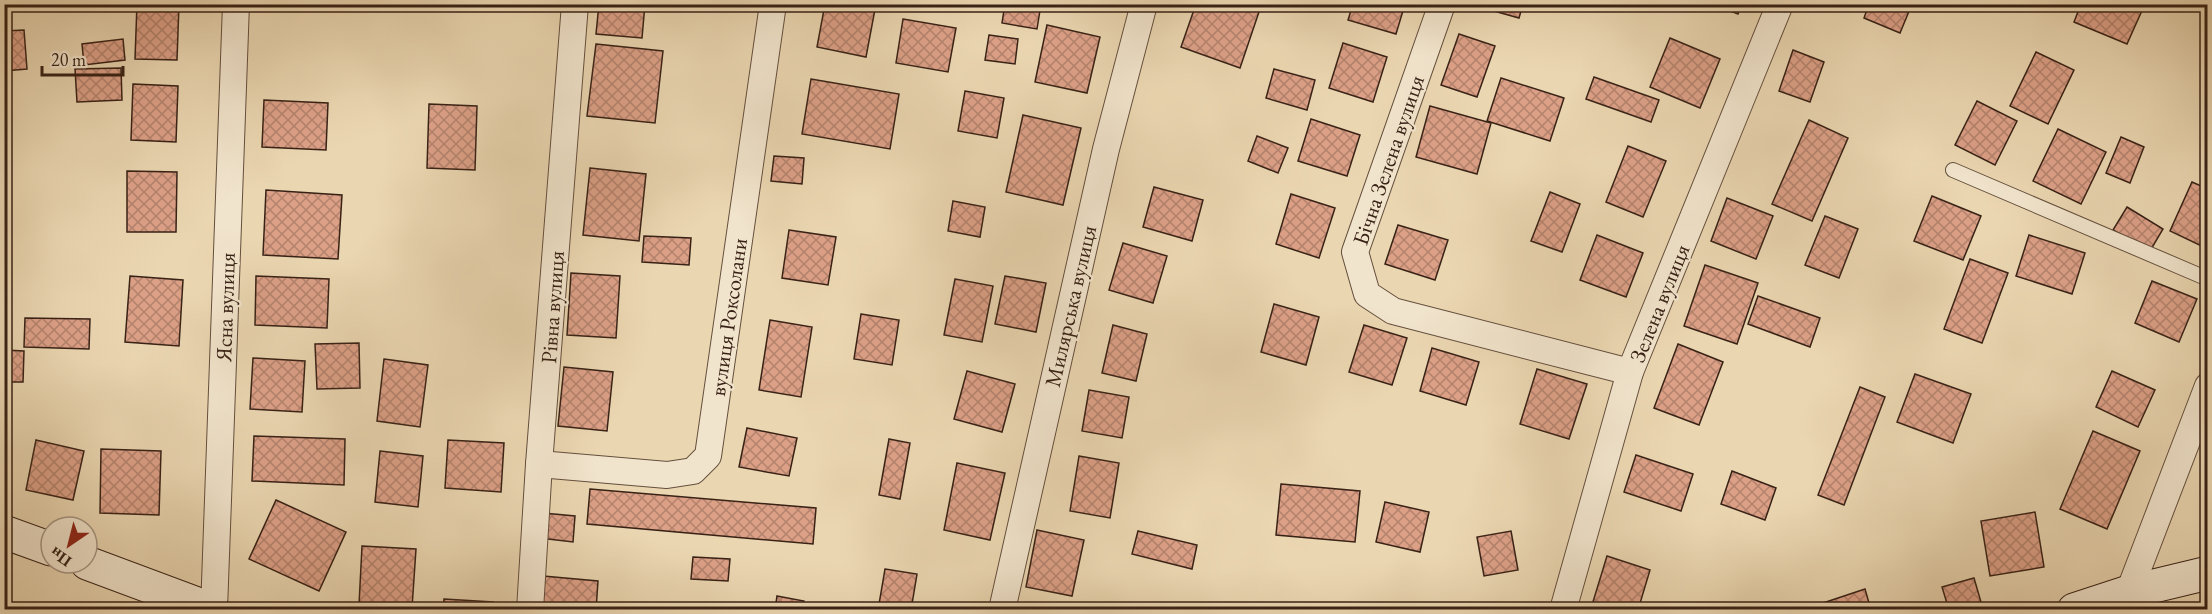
<svg xmlns="http://www.w3.org/2000/svg" width="2212" height="614" font-family="'EB Garamond',serif">
<style>
.building{fill:url(#building-cross-hatch);stroke:#382216;stroke-width:1.5}
.lines{fill:none;stroke-linecap:round;stroke-linejoin:round}
.lane-casing{stroke:#644f3d;stroke-width:16}
.street-casing{stroke:#644f3d;stroke-width:28}
.secondary-casing{stroke:#382216;stroke-width:35}
.lane{stroke:#f1e4cc;stroke-width:14}
.street{stroke:#f1e4cc;stroke-width:26}
.secondary{stroke:#f1e4cc;stroke-width:33}
.labels{text-anchor:middle;stroke-width:4.5;stroke-linejoin:round;paint-order:stroke}
.street-label{font-size:22px;fill:#382216;stroke:#f1e4cc}
</style>
<defs>
<pattern id="building-cross-hatch" width="8" height="8" patternUnits="userSpaceOnUse" patternTransform="scale(1.5)"><rect width="8" height="8" fill="#dca087"/><path d="M0 0l8 8M0 8l8-8" fill="none" stroke="#b3826d"/></pattern>
</defs>
<rect width="100%" height="100%" fill="#ead6b1"/>
<filter id="stains"><feTurbulence type="fractalNoise" baseFrequency=".00333" numOctaves="4"/><feColorMatrix values="0 0 0 0 .2 0 0 0 0 .09 0 0 0 0 .02 0 0 0 .5 -.17"/></filter>
<radialGradient id="worn" r=".72"><stop offset=".6" stop-color="#630" stop-opacity="0"/><stop offset="1" stop-color="#630" stop-opacity=".3"/></radialGradient>
<g class="building">
<path d="M137,4H179L177,60L135,59Z"/>
<path d="M599,4H645L642,38L596,34Z"/>
<path d="M825,4H876L866,57L817,47Z"/>
<path d="M1005,4H1041L1037,29L1002,23Z"/>
<path d="M1196,4H1256L1261,6L1240,68L1181,47Z"/>
<path d="M1353,4H1405L1396,34L1348,20Z"/>
<path d="M1469,4H1523L1519,18Z"/>
<path d="M1713,4H1742L1738,14Z"/>
<path d="M1869,4H1912L1900,33L1864,18Z"/>
<path d="M2081,4H2141L2144,6L2127,44L2074,22Z"/>
<path d="M903,19L956,28L948,72L896,63Z"/>
<path d="M1047,25L1100,37L1087,93L1035,82Z"/>
<path d="M24,30L27,69L4,71V31Z"/>
<path d="M1459,34L1495,46L1477,97L1441,85Z"/>
<path d="M989,35L1018,39L1015,64L985,60Z"/>
<path d="M1670,38L1720,59L1700,108L1650,87Z"/>
<path d="M123,39L125,60L84,65L82,44Z"/>
<path d="M1343,43L1387,57L1373,102L1329,88Z"/>
<path d="M596,44L663,51L655,123L587,116Z"/>
<path d="M1793,50L1824,62L1810,102L1779,91Z"/>
<path d="M2036,52L2074,70L2048,124L2010,106Z"/>
<path d="M121,68L122,100L77,102L75,69Z"/>
<path d="M1274,69L1315,80L1307,110L1266,98Z"/>
<path d="M1594,77L1659,100L1651,122L1586,99Z"/>
<path d="M1501,78L1564,98L1550,141L1487,121Z"/>
<path d="M811,79L899,94L890,149L802,134Z"/>
<path d="M133,84L178,86L176,142L131,140Z"/>
<path d="M965,91L1004,98L997,138L958,131Z"/>
<path d="M264,100L328,103L326,150L262,147Z"/>
<path d="M1977,101L2017,121L1995,165L1955,145Z"/>
<path d="M429,104L477,106L475,170L427,168Z"/>
<path d="M1430,106L1491,123L1477,174L1416,157Z"/>
<path d="M1023,115L1081,128L1063,205L1006,192Z"/>
<path d="M1311,119L1360,135L1347,176L1298,161Z"/>
<path d="M1809,120L1848,138L1812,221L1772,204Z"/>
<path d="M2058,129L2106,152L2081,204L2033,181Z"/>
<path d="M1257,136L1288,148L1278,173L1248,161Z"/>
<path d="M2121,137L2144,147L2130,183L2106,173Z"/>
<path d="M1628,146L1666,161L1643,217L1606,202Z"/>
<path d="M774,156L804,158L802,184L771,181Z"/>
<path d="M590,168L646,174L639,241L583,235Z"/>
<path d="M127,171L177,172L176,232H127Z"/>
<path d="M2192,182L2208,189V249L2170,231Z"/>
<path d="M1154,187L1203,200L1192,241L1143,227Z"/>
<path d="M266,190L342,195L338,259L263,255Z"/>
<path d="M1550,192L1580,204L1562,252L1531,241Z"/>
<path d="M1291,194L1335,208L1319,258L1276,244Z"/>
<path d="M1932,196L1981,216L1963,260L1914,241Z"/>
<path d="M1727,198L1773,216L1756,259L1711,241Z"/>
<path d="M953,201L985,207L980,237L948,231Z"/>
<path d="M2127,207L2163,229L2150,251L2113,230Z"/>
<path d="M1825,216L1858,229L1839,278L1805,265Z"/>
<path d="M1398,225L1448,240L1435,280L1385,264Z"/>
<path d="M789,230L836,237L828,285L782,278Z"/>
<path d="M1597,235L1643,253L1626,297L1580,280Z"/>
<path d="M2029,235L2085,253L2072,294L2016,276Z"/>
<path d="M644,236L691,238L689,265L642,262Z"/>
<path d="M1123,243L1167,256L1153,303L1109,290Z"/>
<path d="M1970,259L2008,273L1982,343L1944,329Z"/>
<path d="M1705,265L1758,283L1737,344L1684,326Z"/>
<path d="M571,273L620,276L616,338L567,335Z"/>
<path d="M130,276L183,280L179,346L125,342Z"/>
<path d="M256,276L329,279L327,328L255,325Z"/>
<path d="M1005,276L1046,283L1036,332L995,324Z"/>
<path d="M955,279L993,286L982,342L944,335Z"/>
<path d="M2152,281L2197,299L2179,342L2135,323Z"/>
<path d="M1758,296L1820,318L1810,347L1748,324Z"/>
<path d="M1274,304L1319,317L1306,365L1261,352Z"/>
<path d="M861,314L899,320L892,365L854,359Z"/>
<path d="M25,318L90,319L89,349L24,347Z"/>
<path d="M770,320L812,327L801,397L759,390Z"/>
<path d="M1113,325L1147,334L1136,381L1102,373Z"/>
<path d="M1364,325L1407,338L1392,385L1349,372Z"/>
<path d="M359,343L360,388L317,389L315,344Z"/>
<path d="M1678,344L1723,362L1699,425L1654,408Z"/>
<path d="M1432,348L1479,362L1466,405L1420,391Z"/>
<path d="M4,350L24,351L23,382H4Z"/>
<path d="M253,358L305,361L302,412L250,409Z"/>
<path d="M384,359L428,365L420,427L377,421Z"/>
<path d="M564,367L613,372L607,431L558,426Z"/>
<path d="M1537,369L1587,384L1569,439L1520,424Z"/>
<path d="M967,371L1015,384L1002,432L954,419Z"/>
<path d="M2112,371L2155,390L2138,427L2096,407Z"/>
<path d="M1915,374L1971,394L1953,443L1897,422Z"/>
<path d="M1860,387L1885,397L1844,505L1818,495Z"/>
<path d="M1089,390L1129,397L1122,438L1082,431Z"/>
<path d="M747,428L797,438L789,476L739,467Z"/>
<path d="M2093,431L2140,451L2107,529L2060,509Z"/>
<path d="M254,436L345,439L344,485L252,481Z"/>
<path d="M889,439L910,443L900,499L879,495Z"/>
<path d="M36,440L84,451L73,500L26,490Z"/>
<path d="M448,440L504,443L501,492L445,488Z"/>
<path d="M101,449L161,451L159,515L100,513Z"/>
<path d="M380,451L423,456L418,507L375,502Z"/>
<path d="M1636,455L1693,474L1681,511L1624,492Z"/>
<path d="M1079,456L1119,463L1110,518L1070,511Z"/>
<path d="M957,463L1005,473L990,540L944,530Z"/>
<path d="M1732,471L1776,488L1765,520L1721,504Z"/>
<path d="M1281,484L1360,491L1355,542L1276,535Z"/>
<path d="M590,489L816,508L813,544L587,524Z"/>
<path d="M276,500L346,532L319,591L249,559Z"/>
<path d="M1385,502L1429,512L1420,552L1376,542Z"/>
<path d="M2035,512L2044,567L1990,576L1981,521Z"/>
<path d="M543,513L575,516L573,542L540,538Z"/>
<path d="M1037,530L1084,540L1072,596L1026,587Z"/>
<path d="M1138,531L1197,545L1192,569L1132,554Z"/>
<path d="M1511,531L1518,570L1484,576L1477,537Z"/>
<path d="M362,546L416,549L412,608L359,605Z"/>
<path d="M1607,556L1650,570L1638,610H1607L1592,605Z"/>
<path d="M693,557L730,559L728,581L691,579Z"/>
<path d="M885,569L917,574L911,610H878Z"/>
<path d="M543,576L598,581L596,610H540Z"/>
<path d="M1974,578L1983,609L1949,610L1942,587Z"/>
<path d="M1865,589L1871,610H1802Z"/>
<path d="M777,596L804,601L803,610H775Z"/>
<path d="M444,599L493,602V610H443Z"/>
<path d="M1253,603L1328,605V610H1252Z"/>
</g>
<g class="lines">
<g class="lane-casing">
<path id="lane" d="M1953,170L2208,279"/>
</g>
<g class="street-casing">
<g id="street">
<path d="M1442,4L1355,252L1367,294L1393,311L1630,372"/>
<path d="M539,464L667,475L693,471L708,456L773,4"/>
<path d="M2129,592L2208,386"/>
<path d="M214,610L236,4"/>
<path d="M530,610L539,464L575,4"/>
<path d="M1002,610L1106,149L1144,4"/>
<path d="M1563,610L1630,372L1780,4"/>
</g>
</g>
<g class="secondary-casing">
<g id="secondary">
<path d="M4,532L51,549"/>
<path d="M87,563L213,610"/>
<path d="M2074,610L2129,592L2208,573"/>
</g>
</g>
<use href="#lane" class="lane"/>
<use href="#street" class="street"/>
<use href="#secondary" class="secondary"/>
</g>
<g class="labels">
<g class="street-label">
<text transform="translate(1388 160) rotate(-71)" y="8">Бічна Зелена вулиця</text>
<text transform="translate(1659 303) rotate(-68)" y="8">Зелена вулиця</text>
<text transform="translate(1070 306) rotate(-77)" y="8">Милярська вулиця</text>
<text transform="translate(225 307) rotate(-88)" y="8">Ясна вулиця</text>
<text transform="translate(552 307) rotate(-86)" y="8">Рівна вулиця</text>
<text transform="translate(728 317) rotate(-82)" y="8">вулиця Роксолани</text>
</g>
</g>
<rect width="2212" height="614" fill="none" stroke="#ead6b1" stroke-width="24"/>
<rect x="6" y="6" width="2200" height="602" fill="none" stroke="#382216" stroke-width="3"/>
<rect x="12" y="12" width="2188" height="590" fill="none" stroke="#382216" stroke-width="1.5"/>
<g transform="translate(69 545) rotate(215)"><circle r="28" fill="#f1e4cc" stroke="#a79683" stroke-width="1.5"/>
<path d="M0-4.5L10 22L0 15L-10 22Z" fill="#8f2418"/>
<text y="-9" font-size="16" font-weight="bold" text-anchor="middle" fill="#382216">Пн</text>
</g>
<path d="M42 66v9h81v-9" fill="none" stroke="#382216" stroke-width="3"/>
<text x="51" y="66" font-size="18" fill="#382216" stroke="#f1e4cc" stroke-width="4.5" paint-order="stroke">20 m</text>
<rect width="100%" height="100%" filter="url(#stains)"/>
<rect width="100%" height="100%" fill="url(#worn)"/>
</svg>
